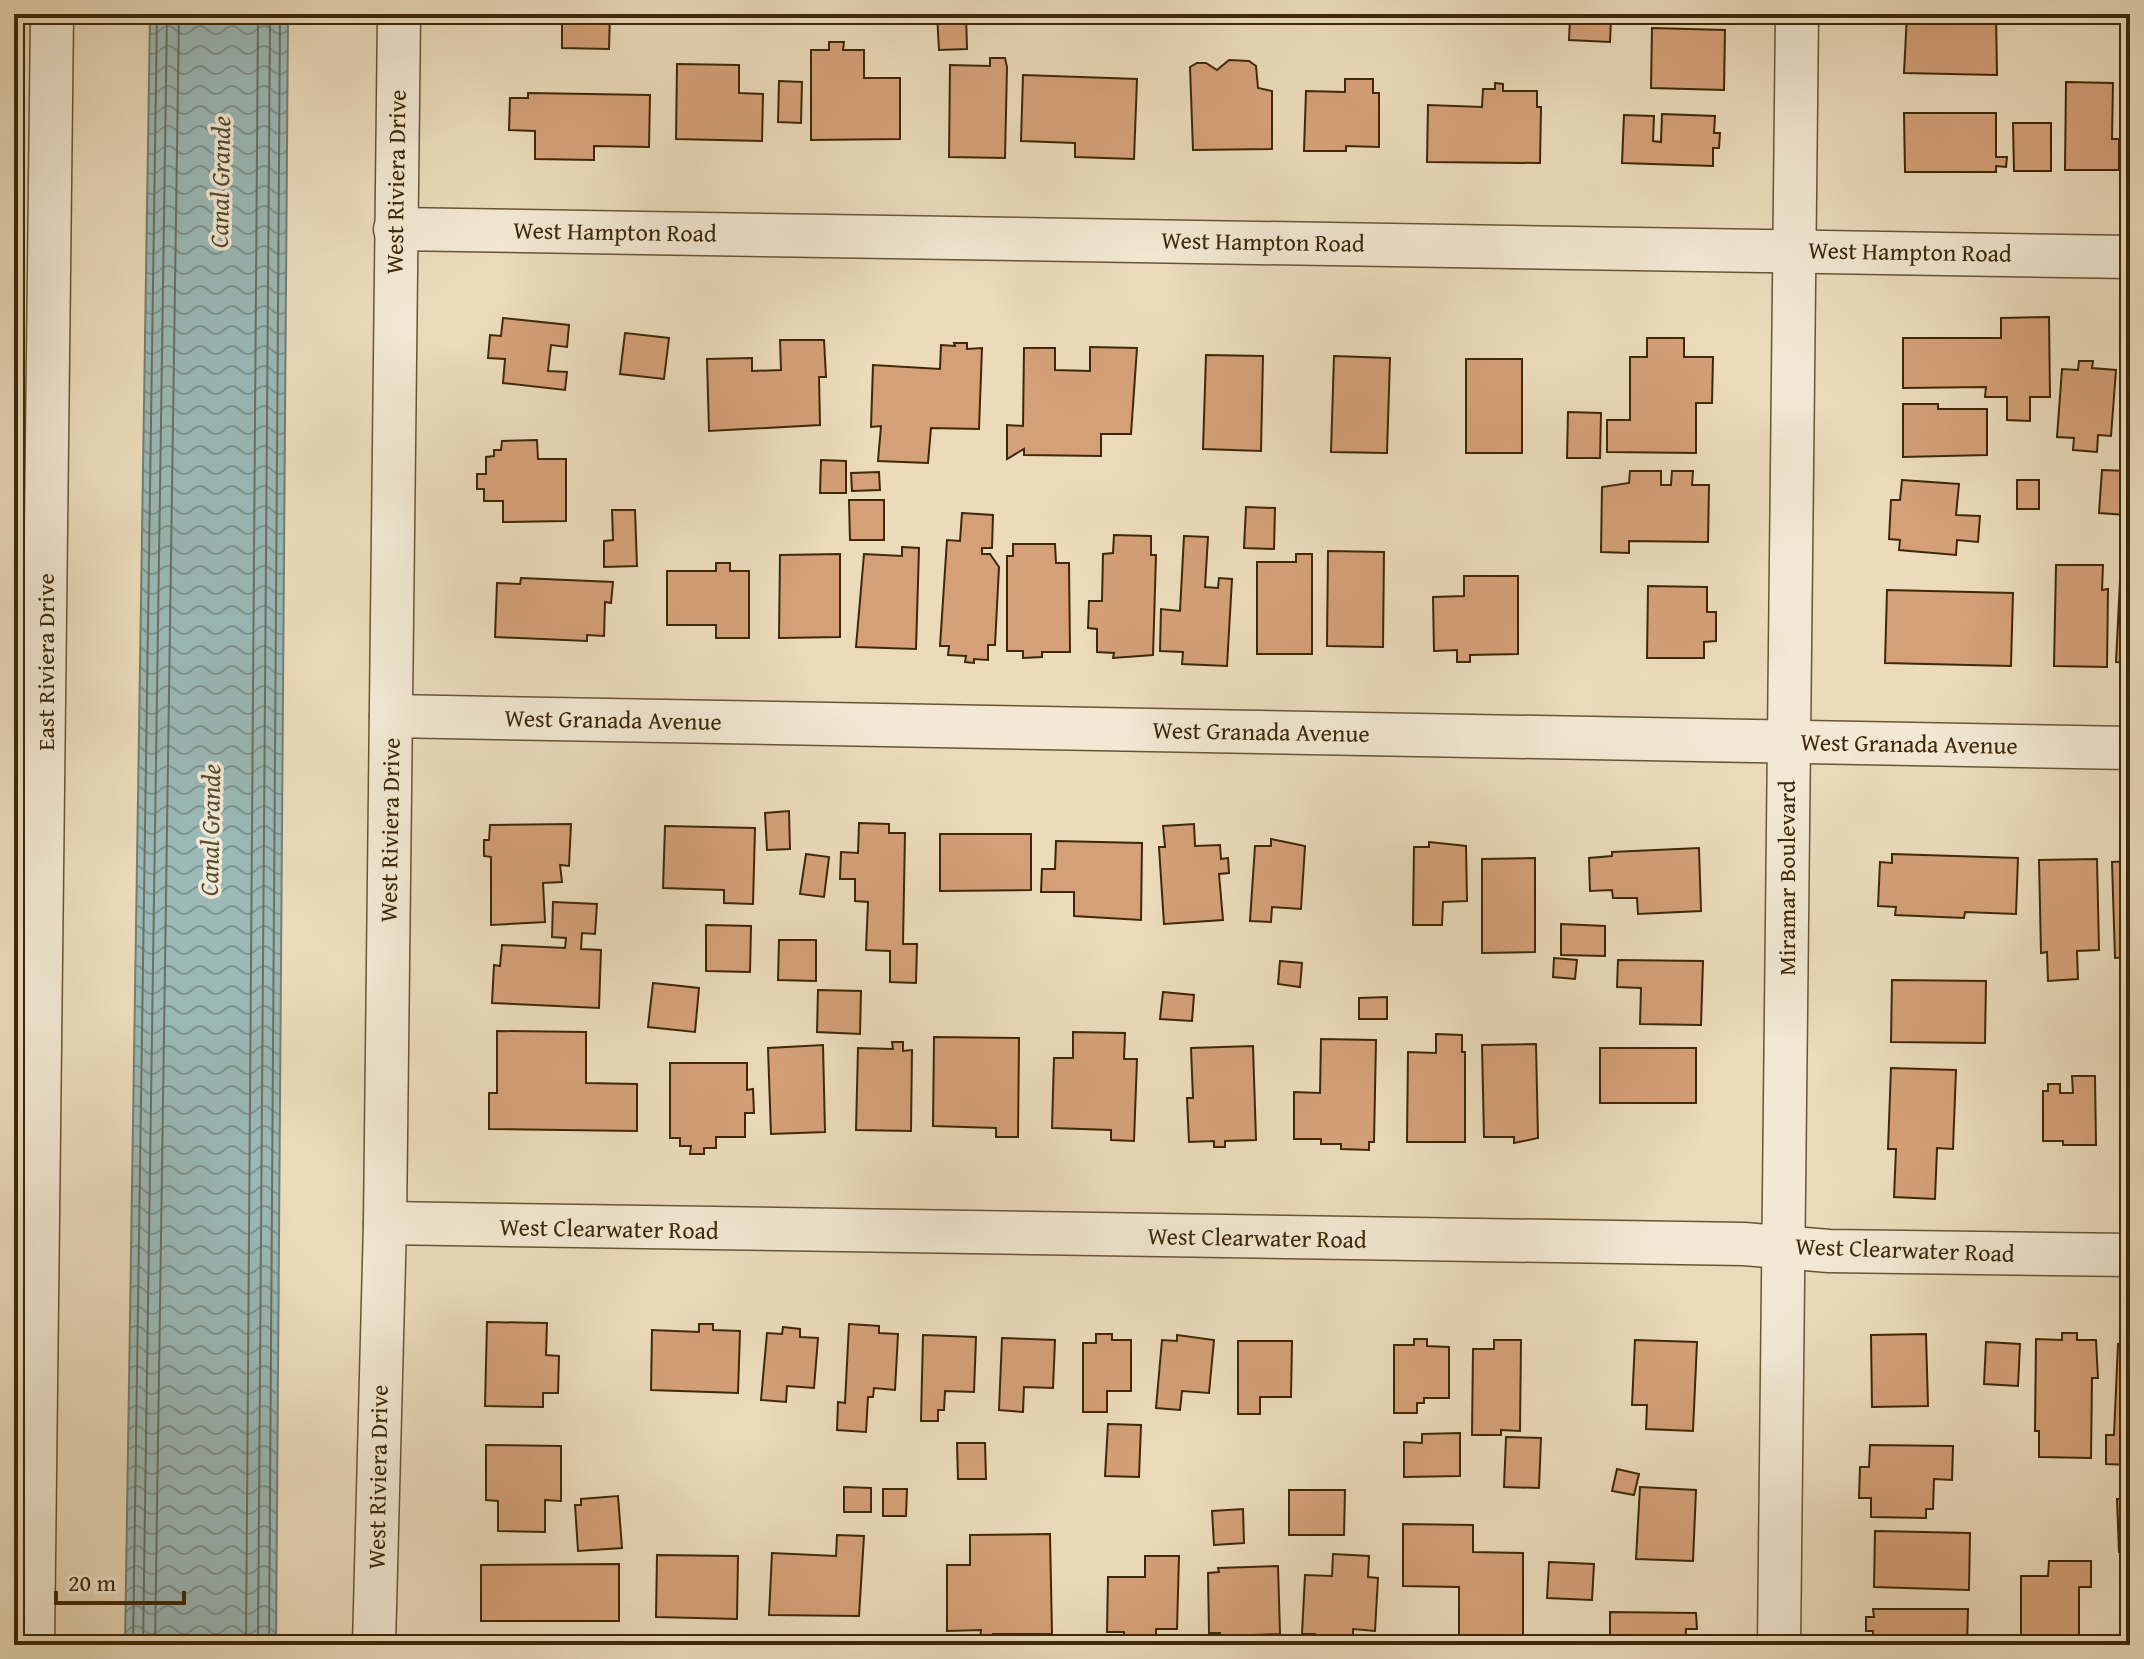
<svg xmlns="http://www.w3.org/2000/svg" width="2144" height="1659" font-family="'Gentium Book Plus',serif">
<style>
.water{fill:url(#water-waves);stroke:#757f71;stroke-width:2}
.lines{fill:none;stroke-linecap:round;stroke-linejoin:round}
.shore{stroke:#6c705f;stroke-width:2}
.building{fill:#d5a078;stroke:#3e2807;stroke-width:2}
.minor-casing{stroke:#695534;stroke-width:45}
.minor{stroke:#f2e8d3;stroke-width:42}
.labels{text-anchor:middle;stroke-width:7;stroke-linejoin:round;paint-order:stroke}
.street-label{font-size:24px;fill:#3e2807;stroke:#f2e8d3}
.water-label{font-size:26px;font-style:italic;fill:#554c33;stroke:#f2e8d3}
</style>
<defs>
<pattern id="water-waves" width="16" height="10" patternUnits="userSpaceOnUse" patternTransform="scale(2)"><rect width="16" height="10" fill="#9ab9b7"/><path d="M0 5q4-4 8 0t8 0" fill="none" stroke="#7f9693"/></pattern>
</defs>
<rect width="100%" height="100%" fill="#ebdbbb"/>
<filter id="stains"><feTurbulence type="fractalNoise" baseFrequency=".0025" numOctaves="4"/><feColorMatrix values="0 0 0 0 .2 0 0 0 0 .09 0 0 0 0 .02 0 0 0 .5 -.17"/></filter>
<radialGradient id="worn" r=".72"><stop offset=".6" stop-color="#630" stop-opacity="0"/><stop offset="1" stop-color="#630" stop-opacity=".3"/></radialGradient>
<path class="water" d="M150,14H288L276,1645H125Z"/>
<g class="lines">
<g class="shore">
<path d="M133,1645L157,14"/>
<path d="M143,1645L167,14"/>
<path d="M155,1645L179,14"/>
<path d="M246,1645L258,14"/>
<path d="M258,1645L270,14"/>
<path d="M269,1645L280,14"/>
</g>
</g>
<g class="building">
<path d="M494,14H610L609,49L562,48V20Z"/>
<path d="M937,14H966L967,49L939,50Z"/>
<path d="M1907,14H1996L1997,75L1904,73Z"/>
<path d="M1570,17L1611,19L1610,42L1569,40Z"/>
<path d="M1652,28L1725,30L1724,90L1651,88Z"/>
<path d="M829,42H844L843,50H864V78H900V139L811,140V50H829Z"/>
<path d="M990,58H1005L1007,67L1005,158L949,157L950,65L990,66Z"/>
<path d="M1229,60L1249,61L1256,66L1258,88L1272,91V149L1193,150L1190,67L1197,63H1206L1217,70Z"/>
<path d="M677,64L739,65V93L763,94L762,141L676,139Z"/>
<path d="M1023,75L1137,79L1134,159L1075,157V143L1021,141Z"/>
<path d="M1345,79H1373V93H1379V147L1346,146V151H1304L1306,91L1345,92Z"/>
<path d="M779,81L802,82L801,123L778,122Z"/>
<path d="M2066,82L2113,83L2112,139H2119V170H2065Z"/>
<path d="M1495,83L1503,84V91H1537V107H1541L1540,163L1427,162L1428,105L1482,107L1483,89H1495Z"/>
<path d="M528,93L650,95L649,147L594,146V160L535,159V131L509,130L510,98H528Z"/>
<path d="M1904,113H1996V157H2007L2006,167L1996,166V172H1905Z"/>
<path d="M1662,114L1715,116L1714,133H1720L1719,148H1713V166L1622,163L1624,115L1654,116L1653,141L1661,142Z"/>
<path d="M2013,123H2051V171H2014Z"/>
<path d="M2049,317L2050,397H2030V421L2007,420V397H1985L1986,387L1903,388V338H2001V318Z"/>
<path d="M503,318L569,325L567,347L551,345L548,371L567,372L565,390L503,383L505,359L488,358L490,335L501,336Z"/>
<path d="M625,333L669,338L664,379L620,374Z"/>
<path d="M1647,338H1684V357H1713L1712,403H1696V453L1607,452V420H1630V357H1647Z"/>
<path d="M780,340H824L826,377H819L820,425L709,431L707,359L752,358V371L781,370Z"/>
<path d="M954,343H967V349L982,348L979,429L931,428L928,463L878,461L881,426L871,427L873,365L940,369L941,345L955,346Z"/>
<path d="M1090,347L1137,348L1131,434H1101V456L1024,455V449L1007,459V425L1023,426L1024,348H1055V370L1090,371Z"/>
<path d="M1206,355L1263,356L1261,451L1203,449Z"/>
<path d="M1334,356L1390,358L1387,453L1331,452Z"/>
<rect x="1466" y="359" width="56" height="94"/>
<path d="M2079,361H2093L2092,368L2116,370L2111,436L2098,435L2097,452L2073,450L2074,438L2057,437L2062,369L2078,370Z"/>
<path d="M1903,404H1938V409H1987V455L1903,457Z"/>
<path d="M1568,412L1601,413L1600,458H1567Z"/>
<path d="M537,440L538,459H566V521L503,522V501H484V489H477V474H486V457L494,456V450H501L502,441Z"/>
<path d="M821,460L846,461V493H820Z"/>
<path d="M2102,470L2128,471L2126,515L2099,513Z"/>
<path d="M1630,471H1661V485H1671L1672,471H1693L1692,485H1709L1708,542L1629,541V553L1601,552L1602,487L1629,483Z"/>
<path d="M879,472L880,490L852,491L851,473Z"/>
<path d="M1902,480L1959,484L1956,515L1980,516L1978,542L1957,540L1956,555L1899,550L1900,540L1889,539L1891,500H1900Z"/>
<rect x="2017" y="480" width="22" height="29"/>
<path d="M849,500H884V540H850Z"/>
<path d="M1246,507L1275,508L1274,549L1244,548Z"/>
<path d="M612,510H635L637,566L604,567V541L613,540Z"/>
<path d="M962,513L993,515L992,548H982V554H990L999,567L995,645H988V660L974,659V663L965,662L966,656L948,655L949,646H940L947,540L960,541Z"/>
<path d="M1114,535L1151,536V555H1156L1153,655L1113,658L1114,653L1097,652V629L1088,628L1089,601H1102L1103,554L1113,553Z"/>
<path d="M1184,536L1208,537L1205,587L1218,588L1219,578L1232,579L1227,666L1182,664L1183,652L1160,651L1161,609L1180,611Z"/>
<path d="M1013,544H1055L1056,563H1069L1070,652H1042V657L1023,658V651H1007V556H1013Z"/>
<path d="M902,547L919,548L916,649L856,647L864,554L902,556Z"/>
<path d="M1328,551L1384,552L1383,647L1327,646Z"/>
<path d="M840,554V637L779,638L780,555Z"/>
<path d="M1296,554H1312V654H1257V562H1296Z"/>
<path d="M2121,560L2130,561V663L2116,662Z"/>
<path d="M716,563H730V571H749V638H716V625H667V571H716Z"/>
<path d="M2056,565H2103L2102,590L2108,589L2107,667L2054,666Z"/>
<path d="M1464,576H1518V654L1470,655V662H1457V650L1434,651L1433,597L1464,596Z"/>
<path d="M521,578L613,582L611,603L605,602L604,636L587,635V641L495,637L497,583L520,584Z"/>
<path d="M1648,586L1707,587V612H1716V641L1704,642V658H1647Z"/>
<path d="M1887,590L2013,593L2011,666L1885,663Z"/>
<path d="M789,811L790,849L767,850L765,813Z"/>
<path d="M859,823L889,824V833H905L903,944H917L916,983L890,982V951L866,950L868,902L855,901V879H840L841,852L858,853Z"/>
<path d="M571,824L569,866L560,865L562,882L543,883L545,922L491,925V857L484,856V840H489L490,825Z"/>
<path d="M1194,824L1195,846L1220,845L1221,859L1228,858L1229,873L1219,874L1223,920L1164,924L1159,847H1165L1163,826Z"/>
<path d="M665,826L755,828L753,904L724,903V890L663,888Z"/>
<path d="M940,834H1031V890L940,891Z"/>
<path d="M1271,839L1305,846L1301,909L1272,907L1271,922L1250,921L1255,846H1271Z"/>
<path d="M1056,841L1142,843L1141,920L1074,916V892H1041L1042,869H1055Z"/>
<path d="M1429,842L1466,846L1467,901L1443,902L1442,925H1413L1414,847H1429Z"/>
<path d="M1699,848L1701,911L1638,914L1637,898H1613L1612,890L1590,891L1589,858L1612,856V852Z"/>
<path d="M806,854L829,857L824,897L800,894Z"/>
<path d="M1892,854L2018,858L2016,914L1965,912L1964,918L1895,915L1896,907L1878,906L1880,862L1892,863Z"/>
<path d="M1535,858V952L1482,953V859Z"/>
<path d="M2097,859L2099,950L2077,951L2078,979L2048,981L2047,952L2041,953L2039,860Z"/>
<path d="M2130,861V957L2115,958L2112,862Z"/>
<path d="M553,902L597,904L595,934L582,933L581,949L601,950L599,1008L492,1003L494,965L500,966L502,945L565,948L566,938L552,937Z"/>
<path d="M1561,924L1605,926V956L1561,955Z"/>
<path d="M706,925L751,926L750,972L706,971Z"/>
<path d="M779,940H816V981L778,980Z"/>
<path d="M1554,958L1577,960L1575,979L1553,977Z"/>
<path d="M1618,960L1703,961L1701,1025L1640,1024L1641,988L1617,987Z"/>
<path d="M1280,961L1302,963L1300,987L1278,984Z"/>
<path d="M1892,980L1986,981L1985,1043L1891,1042Z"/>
<path d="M653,983L699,988L695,1032L648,1027Z"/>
<path d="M818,990L861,991L860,1034L817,1032Z"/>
<path d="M1163,992L1194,995L1192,1021L1160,1019Z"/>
<path d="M1387,997V1019H1359V998Z"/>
<path d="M497,1031L586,1032V1083L637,1084V1131L489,1129V1093H497Z"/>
<path d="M1073,1032L1125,1033L1124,1059H1137L1134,1141L1111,1140V1130L1052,1128L1054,1058H1073Z"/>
<path d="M1436,1034L1462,1035V1052H1465V1142H1407L1408,1052L1436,1053Z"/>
<path d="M934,1037L1019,1038L1018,1137H996V1128L933,1126Z"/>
<path d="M1321,1039L1376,1040L1374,1142H1369V1150L1341,1149V1144H1321V1139H1294V1092L1320,1093Z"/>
<path d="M892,1042H903V1051L912,1050L911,1131L856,1130L858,1048L893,1049Z"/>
<path d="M1536,1044L1538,1138L1514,1143V1137H1484L1482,1045Z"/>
<path d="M823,1045L825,1132L771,1134L768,1048Z"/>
<path d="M1253,1046L1256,1140L1225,1141V1147H1214V1141L1189,1142L1187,1098H1193L1191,1048Z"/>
<rect x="1600" y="1048" width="96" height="55"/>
<path d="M670,1063H747V1090L753,1089L754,1113H745V1137H716V1148H704V1154H690L691,1146H680V1138H670Z"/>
<path d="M1891,1068L1956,1070L1953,1149L1937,1148L1935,1199L1894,1197L1896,1149H1888Z"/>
<path d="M2072,1076H2095L2096,1145H2063V1141H2043V1091H2048V1084H2060V1093H2073Z"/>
<path d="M2122,1091L2130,1092V1144H2123Z"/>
<path d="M487,1322L547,1323L546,1355L559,1356L558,1393H543V1407L485,1406Z"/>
<path d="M699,1324H713V1330L740,1331L738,1393L651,1390L652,1330L699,1332Z"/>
<path d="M849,1324L879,1326V1333L898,1334L895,1390L874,1388L873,1397H868L866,1432L837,1430L838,1402L845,1403Z"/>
<path d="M783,1327L800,1329V1337L818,1338L814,1388L787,1386L786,1402L761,1400L767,1333L782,1334Z"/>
<path d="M2062,1333H2077V1340H2096L2098,1378H2092L2091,1458L2039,1457V1431H2035L2036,1339L2062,1340Z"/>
<path d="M1096,1334H1112V1340H1131V1391H1107V1412H1083V1343H1096Z"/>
<path d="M1926,1334L1928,1406L1872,1407L1871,1335Z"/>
<path d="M923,1335L976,1337L974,1392L945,1391L944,1410H938V1421H921Z"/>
<path d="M1177,1335L1214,1340L1209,1393L1182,1391L1180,1410L1156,1408L1162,1340L1177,1341Z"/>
<path d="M1002,1338L1055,1340L1053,1388L1024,1387L1023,1412L999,1410Z"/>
<path d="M1414,1339H1427V1346L1449,1347V1398H1424V1403H1417V1413H1394V1345H1414Z"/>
<path d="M1494,1340H1521L1520,1431L1501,1430V1435H1472L1473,1349H1494Z"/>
<path d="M1635,1340L1697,1342L1693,1431L1646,1429L1647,1405H1632Z"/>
<path d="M1238,1341H1292L1291,1397H1260V1414H1238Z"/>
<path d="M1986,1342L2020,1344L2018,1386L1984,1384Z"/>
<path d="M2118,1344H2130V1465L2106,1464V1435H2114Z"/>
<path d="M1108,1424L1141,1425L1139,1477L1105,1476Z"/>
<path d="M1460,1433V1476L1404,1477V1442L1422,1443V1434Z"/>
<path d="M1506,1437L1541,1438L1539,1488L1504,1487Z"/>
<path d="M957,1443H985L986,1479H958Z"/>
<path d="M486,1445L561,1446V1501L545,1500V1532L498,1531V1501L486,1500Z"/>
<path d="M1870,1445L1953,1446L1952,1480L1934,1479L1933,1509H1926V1518L1871,1517V1498H1859L1860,1467H1869Z"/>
<path d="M1617,1469L1639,1474L1634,1495L1612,1491Z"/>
<path d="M844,1487L871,1488V1512H844Z"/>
<path d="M1640,1487L1696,1490L1693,1561L1636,1559Z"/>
<path d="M883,1489H907L906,1516H883Z"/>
<path d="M1289,1490H1345L1344,1535H1289Z"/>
<path d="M618,1496L622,1548L578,1551L575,1505H581V1499Z"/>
<path d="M2117,1499H2130V1551L2119,1552Z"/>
<path d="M1243,1509L1244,1543L1214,1545L1212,1511Z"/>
<path d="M1403,1524L1473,1525V1552L1523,1553V1637H1501V1644L1485,1643V1635H1459V1587L1403,1586Z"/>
<path d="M1875,1531L1970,1533L1969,1590L1874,1587Z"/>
<path d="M1050,1534L1052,1634H993V1639H980L981,1630L947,1631V1565H970V1535Z"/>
<path d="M837,1535L864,1536L859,1616L769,1615L772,1553L836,1556Z"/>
<path d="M1333,1554L1369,1556L1368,1577L1378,1578L1375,1631L1353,1629V1645H1315V1634H1302L1305,1575L1332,1576Z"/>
<path d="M657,1555L738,1556L737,1619L656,1617Z"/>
<path d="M1145,1556H1179L1177,1629H1156V1641L1140,1645V1641H1124V1632H1107L1108,1577H1145Z"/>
<path d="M2049,1561H2091V1587H2079V1637L2066,1636V1645H2041L2040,1636H2021V1576H2048Z"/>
<path d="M1549,1562L1594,1564L1592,1600L1547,1598Z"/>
<path d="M619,1564V1621H481V1565Z"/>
<path d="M1278,1566L1280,1634L1253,1635V1643L1220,1644V1633H1209L1208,1573L1219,1572L1218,1568Z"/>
<path d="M1873,1609H1968L1967,1645H1873V1631H1866V1617H1874Z"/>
<path d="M1610,1612L1696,1613L1697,1629H1686L1685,1645H1610Z"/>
</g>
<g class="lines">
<g class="minor-casing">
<g id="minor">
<path d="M395,229L2130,257"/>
<path d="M391,716L2130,748"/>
<path d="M385,1223L1744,1244L1829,1251L2130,1255"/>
<path d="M33,1645L52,14"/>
<path d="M374,1645L385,1223L399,14"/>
<path d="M1779,1645L1797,14"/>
</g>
</g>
<use href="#minor" class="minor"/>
</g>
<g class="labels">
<g class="street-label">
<text transform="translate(396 182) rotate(-89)" y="8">West Riviera Drive</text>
<text transform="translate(615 232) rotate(1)" y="8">West Hampton Road</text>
<text transform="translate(1263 242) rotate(1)" y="8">West Hampton Road</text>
<text transform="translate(1910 252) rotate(1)" y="8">West Hampton Road</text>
<text transform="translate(46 662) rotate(-90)" y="8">East Riviera Drive</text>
<text transform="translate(613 720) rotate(1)" y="8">West Granada Avenue</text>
<text transform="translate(1261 732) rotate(1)" y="8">West Granada Avenue</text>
<text transform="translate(1909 744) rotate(1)" y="8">West Granada Avenue</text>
<text transform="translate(390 830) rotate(-89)" y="8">West Riviera Drive</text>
<text transform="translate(1787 878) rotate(-90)" y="8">Miramar Boulevard</text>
<text transform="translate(609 1229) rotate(1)" y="8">West Clearwater Road</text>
<text transform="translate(1257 1238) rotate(1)" y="8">West Clearwater Road</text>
<text transform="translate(1905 1250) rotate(2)" y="8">West Clearwater Road</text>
<text transform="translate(378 1477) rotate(-89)" y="8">West Riviera Drive</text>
</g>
<g class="water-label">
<text transform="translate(220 182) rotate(-89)" y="9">Canal Grande</text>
<text transform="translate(210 830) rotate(-89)" y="9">Canal Grande</text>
</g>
</g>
<rect width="2144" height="1659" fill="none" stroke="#ebdbbb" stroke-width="48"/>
<rect x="16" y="16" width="2112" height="1627" fill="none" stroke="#3e2807" stroke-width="4"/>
<rect x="24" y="24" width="2096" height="1611" fill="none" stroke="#3e2807" stroke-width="2"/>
<path d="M56 1591v12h128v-12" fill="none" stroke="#3e2807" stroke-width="4"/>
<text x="68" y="1591" font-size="24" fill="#3e2807" stroke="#f2e8d3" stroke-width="6" paint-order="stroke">20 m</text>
<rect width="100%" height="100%" filter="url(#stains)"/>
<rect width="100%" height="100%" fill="url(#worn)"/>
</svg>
